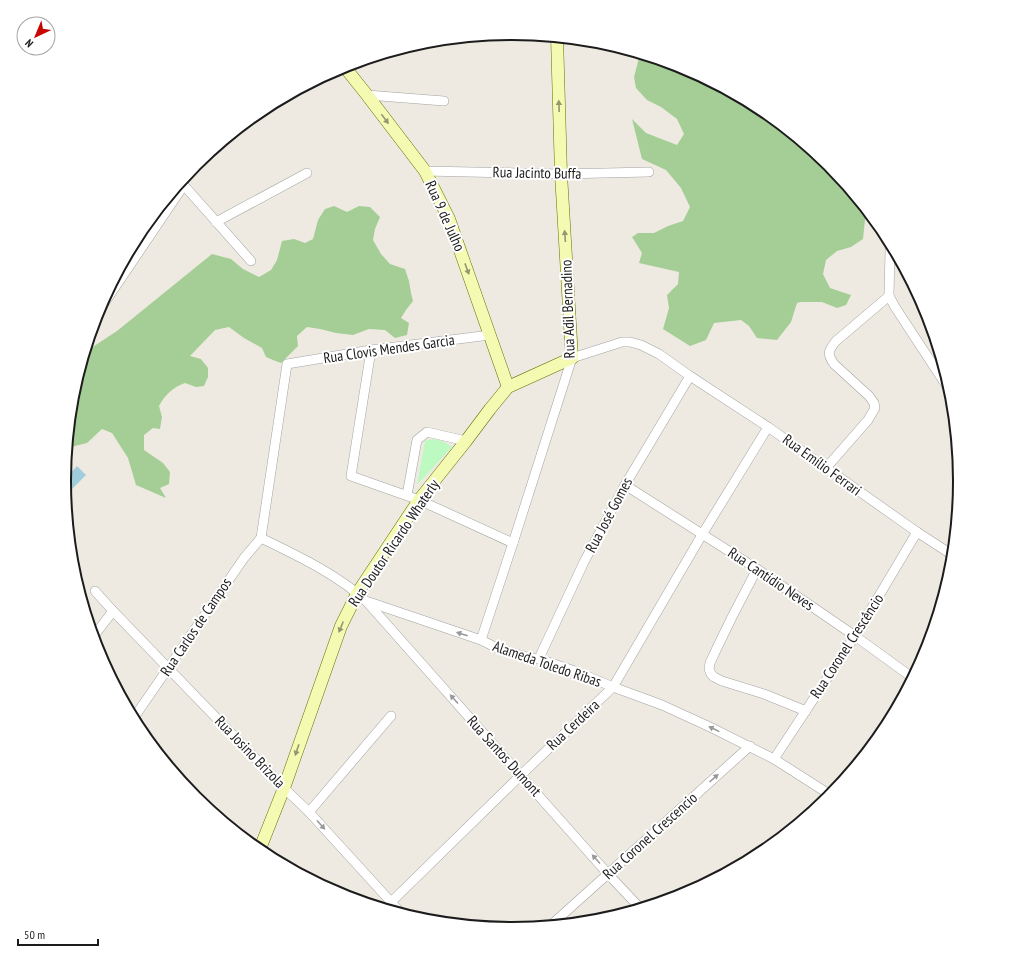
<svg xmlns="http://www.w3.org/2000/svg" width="1025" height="963" font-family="'PT Sans Narrow',sans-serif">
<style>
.forest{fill:#a4ce95}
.park{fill:#bcfac2}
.water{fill:#a0cddc}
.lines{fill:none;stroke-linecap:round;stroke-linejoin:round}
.minor-casing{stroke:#a3a3a3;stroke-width:10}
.secondary-casing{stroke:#647203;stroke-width:13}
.minor{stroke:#fff;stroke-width:9}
.secondary{stroke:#f5fab3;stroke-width:12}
.oneway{fill:#93966f}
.oneway2{fill:#999}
.labels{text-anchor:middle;stroke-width:4;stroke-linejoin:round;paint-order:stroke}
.street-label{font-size:15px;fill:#1c1c1c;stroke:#fff}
.rim{fill:none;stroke:#1c1c1c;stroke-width:2}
</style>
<rect width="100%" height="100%" fill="#eeeae1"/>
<g class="forest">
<path d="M640,54L684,67L762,109L830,165L869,212L865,220L863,239L851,247L837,251L826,260L823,274L830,288L851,295L846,305L837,308L822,302H801L797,303L791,322L777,340L757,338L749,326L741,320L714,323L706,340L690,346L663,329L669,308L667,295L678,284L679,272L639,263L642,253L632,237L638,233H654L668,226L683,221L690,207L681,188L666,170L642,159L632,119L646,133L677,145L684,134L677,119L661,107L647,100L636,88L634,77Z"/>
<path d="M334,206L347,212L359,206L370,207L380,217L375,229L373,240L381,254L390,264L405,269L409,281L411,293L413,301L406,310L401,318L409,323L407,335L395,338L385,330L369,329L353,335L336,333L320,329L307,327L297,336L298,346L281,363L273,360L266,357L262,348L244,338L229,327L215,330L190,356L201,359L208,368V377L204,386L196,387L185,383C173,387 165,395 159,406L162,417L160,429L153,428L144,435V450L163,463L170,472L169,484L160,488L166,498L136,485L128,458L112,433L102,429L87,443L67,448L73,394L85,352L117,331L212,254L231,259L243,269L259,277L271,270L277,260L282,241L294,239L305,243L313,239L318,220L325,209Z"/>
</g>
<path class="park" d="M432,439L442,441L452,447L417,485L425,441Z"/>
<path class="water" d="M77,466L86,475L69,492L65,487V474L69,475Z"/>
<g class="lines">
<g class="minor-casing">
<g id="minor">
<path d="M367,95L444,101"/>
<path d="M425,171L561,174L649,172"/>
<path d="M181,182L251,261"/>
<path d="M216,222L307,173"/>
<path d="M892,244L890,250L889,296L895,307L952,394"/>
<path d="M97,314L184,185"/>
<path d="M371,350L351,476L419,500L513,543"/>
<path d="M826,468L868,420L875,408L874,403L869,396L834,364C826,353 829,350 836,341L889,296"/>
<path d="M625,485L757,569L855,636L913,678"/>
<path d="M407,495L417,440L427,432L466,441"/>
<path d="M261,538C296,555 339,575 367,602L608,874L641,909"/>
<path d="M261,538L287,364L371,350L490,335"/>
<path d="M757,569L732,617L716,650L710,663L709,669L711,674L714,677L722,681L764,694L806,711"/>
<path d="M95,591L113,611L284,788L309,812L402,914"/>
<path d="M369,602L481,640L499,649L527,657L539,659L575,671L613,687L662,705L710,727L774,759L832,796"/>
<path d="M93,637L113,611"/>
<path d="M481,640L513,543L572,358L622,342H630L641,345L659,354L690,376L768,427L917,532L954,556"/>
<path d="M539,659L541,654L584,562L625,485L690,376"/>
<path d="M133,719L244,558L261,538"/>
<path d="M774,759L855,636L917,532"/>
<path d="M309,812L391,716"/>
<path d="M384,909L521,775L613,687L703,533L768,427"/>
<path d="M550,926L750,746"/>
</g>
</g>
<g class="secondary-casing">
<g id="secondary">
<path d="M346,66L347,70L367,95L425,171L449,219L508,387"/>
<path d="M259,851L284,788L341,626L358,592L419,500L466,441L490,409L508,387L572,358L561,174L557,37"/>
</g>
</g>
<use href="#minor" class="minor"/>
<use href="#secondary" class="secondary"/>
</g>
<defs><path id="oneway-solid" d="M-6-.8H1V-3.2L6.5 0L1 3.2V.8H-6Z"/></defs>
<g class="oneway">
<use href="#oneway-solid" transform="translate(559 106) rotate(-92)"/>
<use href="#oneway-solid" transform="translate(385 119) rotate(53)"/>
<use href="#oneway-solid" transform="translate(565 236) rotate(-94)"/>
<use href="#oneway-solid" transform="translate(467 269) rotate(70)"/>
<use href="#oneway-solid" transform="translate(341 627) rotate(112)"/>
<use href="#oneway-solid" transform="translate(297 750) rotate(109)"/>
</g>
<g class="oneway2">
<use href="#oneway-solid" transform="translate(462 634) rotate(-162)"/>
<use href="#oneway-solid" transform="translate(454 699) rotate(-132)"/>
<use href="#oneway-solid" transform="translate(714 729) rotate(-154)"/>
<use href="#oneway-solid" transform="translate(714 778) rotate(-42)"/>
<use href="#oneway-solid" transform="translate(321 825) rotate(48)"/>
<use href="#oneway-solid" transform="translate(596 859) rotate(-132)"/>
</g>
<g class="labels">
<g class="street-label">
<text transform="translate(537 173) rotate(1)" y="5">Rua Jacinto Buffa</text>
<text transform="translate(445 216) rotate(66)" y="5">Rua 9 de Julho</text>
<text transform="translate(568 309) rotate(-92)" y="5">Rua Adil Bernadino</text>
<text transform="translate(389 349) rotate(-8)" y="5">Rua Clovis Mendes Garcia</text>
<text transform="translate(822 465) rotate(36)" y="5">Rua Emílio Ferrari</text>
<text transform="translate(609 515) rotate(-62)" y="5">Rua José Gomes</text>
<text transform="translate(394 543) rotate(-56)" y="5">Rua Doutor Ricardo Whaterly</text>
<text transform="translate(771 579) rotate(34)" y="5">Rua Cantídio Neves</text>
<text transform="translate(196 627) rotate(-56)" y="5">Rua Carlos de Campos</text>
<text transform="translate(847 646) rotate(-57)" y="5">Rua Coronel Crescêncio</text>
<text transform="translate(547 664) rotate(19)" y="5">Alameda Toledo Ribas</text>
<text transform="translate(573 725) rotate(-43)" y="5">Rua Cerdeira</text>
<text transform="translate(250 752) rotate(46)" y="5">Rua Josino Brizola</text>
<text transform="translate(504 756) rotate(48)" y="5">Rua Santos Dumont</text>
<text transform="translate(650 836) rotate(-42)" y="5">Rua Coronel Crescencio</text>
</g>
</g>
<path d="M0 0H1025V963H0ZM71 481a441 441 0 1 1 882 0a441 441 0 1 1-882 0Z" fill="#fff" fill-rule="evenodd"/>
<path class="rim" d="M71 481a441 441 0 1 1 882 0a441 441 0 1 1-882 0Z"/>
<g transform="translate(36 36) rotate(224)"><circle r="19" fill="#ffffff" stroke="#a4a4a4"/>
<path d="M0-3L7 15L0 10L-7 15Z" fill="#c80500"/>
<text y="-6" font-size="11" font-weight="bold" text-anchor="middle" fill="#1c1c1c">N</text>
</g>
<path d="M18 939v6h80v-6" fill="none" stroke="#1c1c1c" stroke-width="2"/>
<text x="24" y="939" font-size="12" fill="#1c1c1c" stroke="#ffffff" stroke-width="3" paint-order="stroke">50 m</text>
</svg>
